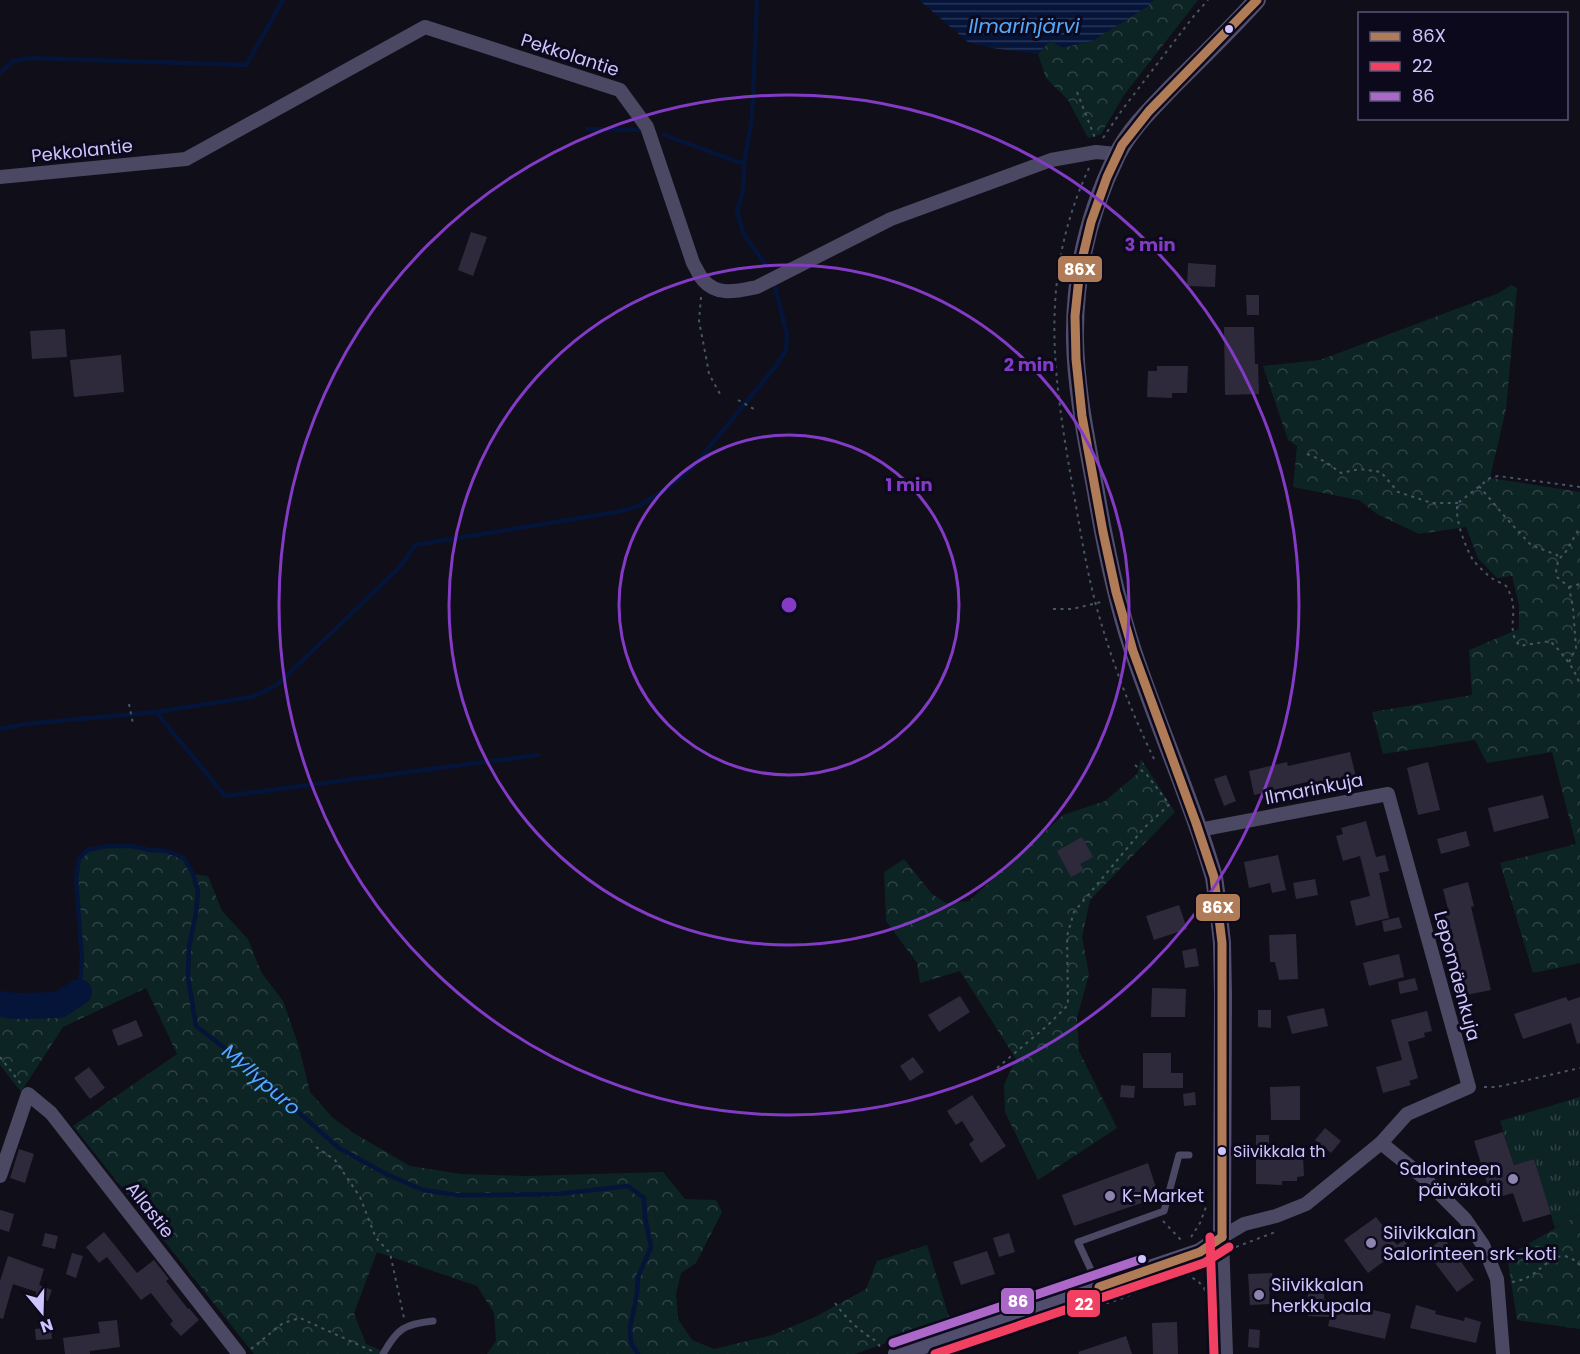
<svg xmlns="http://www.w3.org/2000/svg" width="1580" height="1354" font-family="Poppins,sans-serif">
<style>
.forest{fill:url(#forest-crowns)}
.park{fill:url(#park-tufts)}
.water{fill:url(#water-rules)}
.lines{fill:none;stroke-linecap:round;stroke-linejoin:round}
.stream{stroke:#051539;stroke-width:4.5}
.river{stroke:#051539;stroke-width:26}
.building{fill:#2e2a3c}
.path{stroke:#465666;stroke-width:2;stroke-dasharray:3 4.5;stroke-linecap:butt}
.service{stroke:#4a4862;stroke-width:7}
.minor{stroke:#4a4862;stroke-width:14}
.secondary{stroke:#514e6d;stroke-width:18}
.bus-1-casing{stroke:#0d091d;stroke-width:14}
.bus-2-casing{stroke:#0d091d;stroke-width:14}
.bus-3-casing{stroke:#0d091d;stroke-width:14}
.bus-1{stroke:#b07c57;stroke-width:9}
.bus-2{stroke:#f24062;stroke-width:9}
.bus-3{stroke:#ac68c9;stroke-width:9}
.ring{fill:none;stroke:#833bc5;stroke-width:3}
.bus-dot{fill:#cec5ff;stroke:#0d091d;stroke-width:2}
.poi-dot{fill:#8c85ae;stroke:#0d091d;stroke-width:2}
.labels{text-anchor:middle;stroke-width:6;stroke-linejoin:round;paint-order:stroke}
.bus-label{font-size:16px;fill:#cec5ff;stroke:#0d091d;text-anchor:start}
.street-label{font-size:18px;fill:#cec5ff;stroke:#0d091d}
.poi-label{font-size:18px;fill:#cec5ff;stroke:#0d091d;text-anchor:start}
.water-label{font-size:20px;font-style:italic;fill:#53a9ff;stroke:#0d091d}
.centre{fill:#833bc5;stroke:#0d091d;stroke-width:3}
.ring-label{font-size:18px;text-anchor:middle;font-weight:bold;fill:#833bc5;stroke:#0d091d;stroke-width:6;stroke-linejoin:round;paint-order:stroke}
.line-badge{stroke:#0d091d;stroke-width:2}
.badge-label{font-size:16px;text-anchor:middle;font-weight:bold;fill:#fff}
</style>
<defs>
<pattern id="forest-crowns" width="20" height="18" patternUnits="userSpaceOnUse" patternTransform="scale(1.5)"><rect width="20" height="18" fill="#0d2425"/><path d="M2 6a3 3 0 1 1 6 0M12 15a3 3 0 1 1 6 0" fill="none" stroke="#2f4246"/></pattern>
<pattern id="park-tufts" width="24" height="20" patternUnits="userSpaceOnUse" patternTransform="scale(1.5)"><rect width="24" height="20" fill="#0d2425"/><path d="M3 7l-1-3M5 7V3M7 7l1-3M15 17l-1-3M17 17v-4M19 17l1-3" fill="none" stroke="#2f4246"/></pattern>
<pattern id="water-rules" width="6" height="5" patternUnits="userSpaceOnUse" patternTransform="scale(1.5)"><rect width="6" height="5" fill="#051539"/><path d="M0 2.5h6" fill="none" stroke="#283657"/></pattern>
</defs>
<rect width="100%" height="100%" fill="#100e18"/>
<g class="forest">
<path d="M1154,0H1198L1124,95L1101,134L1088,138L1068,100L1046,78L1038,54L1050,41L1094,40L1148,6Z"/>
<path d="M1511,285L1517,288L1506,409L1490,478L1580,492V963L1533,973L1500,863L1576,844L1552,752L1487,763L1475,740L1383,754L1372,712L1472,695L1469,650L1519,629V605L1512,576L1497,578L1478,558L1466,527L1419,534L1377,514L1359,500L1293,487L1297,446L1288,440L1263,366L1320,360L1499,293Z"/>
<path d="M1141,759L1175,812L1090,900L1082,937L1089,974L1077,1018L1079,1051L1117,1128L1038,1180L1005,1112L1004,1085L1016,1059L960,971L920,983L917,963L886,921L884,872L904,859L932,894L946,903L969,901L1063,815L1105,801L1137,774Z"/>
<path d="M107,846H132L150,850L167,851L184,858L193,874L208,876L222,911L248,939L261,972L283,1001L299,1047L310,1092L332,1117L352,1132L410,1166L461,1174L526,1176L663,1172L685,1199L716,1200L722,1212L696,1263L681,1273L676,1294L678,1319L692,1340L714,1349L772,1335L817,1316L866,1289L877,1261L927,1245L950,1320L855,1354H487L496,1341L494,1313L477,1286L377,1252L354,1313L366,1344L389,1354H254L73,1126L177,1054L146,988L63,1027L21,1092L0,1065V1004L15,1006L59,1005L79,991L82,960L76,878L79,859L87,850Z"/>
<path d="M1580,1214V1329L1517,1320L1507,1256Z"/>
</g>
<path class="park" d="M1580,1097V1214L1555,1228L1534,1159L1514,1165L1500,1121Z"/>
<path class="water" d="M919,0H1154L1148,6L1094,40L1063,48L1050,41L1038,54L992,48L968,42Z"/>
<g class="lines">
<g class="stream">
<path d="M757,0L752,118L744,164L743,192L737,211L744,235L767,266"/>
<path d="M0,73L13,61L30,58L246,65L283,0"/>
<path d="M587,129L640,130"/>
<path d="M664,135L744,164"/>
<path d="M156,712L225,796L538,755"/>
<path d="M0,729L25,724L156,712L252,697L277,685L401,566L415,545L617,512L639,506L665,490L692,468L776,366L786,350L787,334L775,287"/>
<path id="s1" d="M79,992L82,960L76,878L79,859L87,850L107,846H132L150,850L167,851L184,858L193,874L198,891L196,913L189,947L188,977L196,1026L243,1062L255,1075L278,1094L339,1148L386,1174L423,1190L457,1195H489L558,1194L628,1186L644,1198L645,1217L651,1247L638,1277L637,1293L630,1328L631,1343L638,1354"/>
</g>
<path class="river" d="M0,1004L15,1006L59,1005L79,992"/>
</g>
<g class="building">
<path d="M471,232L487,237L473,276L458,270Z"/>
<path d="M1188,263L1216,265L1215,287L1187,286Z"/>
<path d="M1246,295H1259V315H1247Z"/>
<path d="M1224,327H1254L1255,364H1258L1259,394L1225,395Z"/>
<path d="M65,329L67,357L32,359L30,331Z"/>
<path d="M121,355L124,392L74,397L70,360Z"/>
<path d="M1157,366H1188L1187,393H1172V398L1147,397L1148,371H1157Z"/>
<path d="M1350,752L1356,777L1313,787L1311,781L1254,795L1249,771L1287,762L1288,766Z"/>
<path d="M1428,762L1440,810L1418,815L1407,768Z"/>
<path d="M1226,775L1236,801L1224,806L1214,779Z"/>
<path d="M1543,795L1549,818L1494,832L1488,808Z"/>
<path d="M1366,821L1376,857L1385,855L1389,871L1379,873L1389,918L1356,926L1350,901L1370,896L1360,856L1343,861L1336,836L1343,834L1341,828Z"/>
<path d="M1466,831L1470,846L1441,854L1437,839Z"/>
<path d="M1082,837L1093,857L1080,864L1084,870L1071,877L1057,851Z"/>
<path d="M1278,855L1286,890L1272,893L1270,883L1249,888L1244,862Z"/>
<path d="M1315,879L1318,895L1296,899L1293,883Z"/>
<path d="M1468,882L1474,906L1471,907L1491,990L1461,996L1458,981H1462L1444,910L1448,909L1443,889Z"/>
<path d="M1179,905L1187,929L1154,940L1146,916Z"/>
<path d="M1399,917L1402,928L1384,932L1382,921Z"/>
<path d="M1296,934L1298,979L1279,980L1275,962H1270L1269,935Z"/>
<path d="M1196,948L1199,966L1185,968L1182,951Z"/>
<path d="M1399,954L1404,977L1369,986L1363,963Z"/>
<path d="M1415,978L1418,990L1400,994L1398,982Z"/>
<path d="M1152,988L1186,989L1185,1017H1151Z"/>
<path d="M960,996L970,1012L939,1032L928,1015Z"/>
<path d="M1566,997L1568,1001L1580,997V1043L1577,1044L1571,1023L1523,1039L1514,1014Z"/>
<path d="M1324,1008L1328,1026L1292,1034L1287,1016Z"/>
<path d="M1258,1010H1271V1028L1258,1027Z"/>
<path d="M1427,1011L1432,1031L1424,1033L1425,1037L1408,1042L1418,1078L1409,1081L1411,1085L1383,1093L1376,1067L1402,1060L1391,1020Z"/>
<path d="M136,1020L143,1036L118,1046L112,1030Z"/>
<path d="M1143,1053H1171V1073H1183V1088H1143Z"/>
<path d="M913,1057L924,1072L910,1081L900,1066Z"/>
<path d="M89,1067L105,1088L90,1099L74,1078Z"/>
<path d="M1121,1085L1135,1086L1134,1098L1120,1097Z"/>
<path d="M1300,1086V1120H1271L1270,1087Z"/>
<path d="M1195,1092L1196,1105L1184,1106L1183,1094Z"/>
<path d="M972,1095L1006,1146L981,1163L969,1144L974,1140L962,1121L956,1125L947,1111Z"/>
<path d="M1325,1128L1341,1141L1331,1153L1315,1140Z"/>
<path d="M1503,1132L1514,1165L1534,1159L1551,1214L1523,1222L1513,1193L1492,1199L1474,1141Z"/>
<path d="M1256,1135H1269V1157L1300,1158L1303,1155L1304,1176L1297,1177V1181H1282V1185L1256,1184Z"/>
<path d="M19,1149L34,1154L25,1183L10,1178Z"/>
<path d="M1148,1163L1159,1197L1074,1226L1062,1195Z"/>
<path d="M0,1210L14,1214L9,1232L0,1229Z"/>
<path d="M1376,1217L1397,1245L1404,1240L1411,1249L1402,1256L1398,1251L1368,1273L1344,1240Z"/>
<path d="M104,1232L137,1273L154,1260L169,1279L166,1281L188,1309L189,1308L199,1320L181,1336L170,1324L173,1321L151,1293L141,1300L107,1257L99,1263L86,1247Z"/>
<path d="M45,1233L58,1236L55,1249L42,1246Z"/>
<path d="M1009,1233L1015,1252L999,1257L993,1238Z"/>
<path d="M1444,1238L1474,1280L1457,1292L1426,1251Z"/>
<path d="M987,1251L995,1274L961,1285L953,1262Z"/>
<path d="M72,1253L83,1256L76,1278L66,1274Z"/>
<path d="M8,1256L44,1269L37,1292L13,1284L3,1319L0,1318V1281Z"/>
<path d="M1272,1273L1273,1285L1269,1286L1270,1304L1250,1305L1248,1274Z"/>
<path d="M39,1285L52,1290L48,1301L35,1296Z"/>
<path d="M1308,1292H1324V1299L1391,1314L1385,1339L1328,1326L1330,1317L1308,1316Z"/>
<path d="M1416,1305L1436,1311L1435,1314L1464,1321L1465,1317L1481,1322L1476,1343L1410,1328Z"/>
<path d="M117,1320L120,1347L90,1351V1354H65L63,1338L100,1333L98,1322Z"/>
<path d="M1177,1322L1178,1354H1153L1152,1323Z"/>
<path d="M51,1327L52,1339L36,1340L35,1329Z"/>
<path d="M1249,1329L1260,1330L1259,1348L1248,1347Z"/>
<path d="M1126,1336L1132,1354H1079L1078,1352Z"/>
</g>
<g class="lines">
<g class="path">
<path d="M1077,92L1095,138"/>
<path d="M1103,138L1122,110L1193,17L1208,0"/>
<path d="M1089,168C1038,278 1053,375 1073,489C1080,528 1086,568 1096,605C1111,660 1131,712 1156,763"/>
<path d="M701,297L699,321L706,357L709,374L720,394"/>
<path d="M738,400L754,409"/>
<path d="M1307,454L1324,461L1341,473L1360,469L1381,472L1398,492L1432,503H1458"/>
<path d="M1479,486L1506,518L1531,545L1557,555L1559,559"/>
<path d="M1580,487L1498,476L1490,478L1458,503C1453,515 1466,549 1473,560C1478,566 1487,575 1493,579C1497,582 1503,583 1506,586C1508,588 1509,591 1510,594C1519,613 1505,631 1520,646L1550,641C1563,654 1574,667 1580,685"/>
<path d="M1569,587L1580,584"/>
<path d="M1053,609H1072L1101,602"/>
<path d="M1569,662L1576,648L1573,608L1569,587L1557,577L1556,569L1559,559L1565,553L1580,527"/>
<path d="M129,704L133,724"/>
<path d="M1135,765L1147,775L1169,804"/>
<path d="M0,1057L21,1084"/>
<path d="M997,1068L1048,1025L1068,1005L1067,936L1074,912L1144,828L1172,802"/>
<path d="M1484,1087H1497L1580,1068"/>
<path d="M316,1147L335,1160L360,1197L376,1238L390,1253L404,1318"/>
<path d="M1163,1221L1182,1241"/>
<path d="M1191,1237L1200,1223L1206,1207"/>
<path d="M1236,1247L1278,1231"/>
<path d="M1186,1274L1198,1281L1204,1288L1211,1286"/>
<path d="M1512,1282C1517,1281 1522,1280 1526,1278C1547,1268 1557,1243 1580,1265"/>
<path d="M1204,1288L1210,1302"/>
<path d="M835,1303C843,1314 852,1324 863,1332C872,1340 873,1336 881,1348"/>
<path d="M1056,1319L1120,1299L1144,1289"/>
<path d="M251,1349L283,1323L300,1318L372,1351"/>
</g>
<g class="service">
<path d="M1098,1285L1078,1242L1164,1211L1179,1155H1189"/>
<path d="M383,1354C397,1329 404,1324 433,1321"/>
</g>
<g class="minor">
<path d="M0,177L186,159L425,27L620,90L647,127L693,263C696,268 699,275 703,280C718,297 738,291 757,287L891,219L1051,160L1096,152L1117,154"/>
<path d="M1199,830L1388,794L1469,1087L1407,1114L1381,1143L1306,1204L1276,1216L1244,1224L1222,1237L1226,1354"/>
<path d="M1381,1143L1423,1177L1465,1219L1483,1245L1497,1279L1503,1354"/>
<path d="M0,1176L28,1094L51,1113L239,1354"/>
</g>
<path class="secondary" d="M897,1354L1200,1252L1222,1237L1223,995L1222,943L1218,906L1214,877L1205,848C1183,781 1155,717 1133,651C1116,600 1105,545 1096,492C1087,442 1076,391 1075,340C1074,276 1089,212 1117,155C1130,129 1152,108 1172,87C1201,58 1230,30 1257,0"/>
<g class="bus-1-casing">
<g id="bus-1">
<path d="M1222,1237V943L1214,877L1196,823L1133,651L1116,592L1103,532L1082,416L1076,359L1075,316L1080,268L1091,222L1107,177L1122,145L1149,111L1257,0"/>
<path d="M1099,1287L1200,1252L1222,1237"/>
</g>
</g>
<g class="bus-2-casing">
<g id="bus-2">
<path d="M1210,1237L1214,1354"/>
<path d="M935,1354L1204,1263L1229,1247"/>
</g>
</g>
<g class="bus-3-casing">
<path id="bus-3" d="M893,1343L1142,1259"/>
</g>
<use href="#bus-1" class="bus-1"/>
<use href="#bus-2" class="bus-2"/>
<use href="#bus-3" class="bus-3"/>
</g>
<g class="ring">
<circle cx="789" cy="605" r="170"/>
<circle cx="789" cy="605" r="340"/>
<circle cx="789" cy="605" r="510"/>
</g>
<g class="bus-dot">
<circle cx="1229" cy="29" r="5"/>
<circle cx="1222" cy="1151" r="5"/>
<circle cx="1142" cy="1259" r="5"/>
</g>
<g class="poi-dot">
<circle cx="1513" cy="1179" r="6"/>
<circle cx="1110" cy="1196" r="6"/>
<circle cx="1371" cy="1243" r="6"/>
<circle cx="1259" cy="1295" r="6"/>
</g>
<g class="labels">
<g class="bus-label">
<text x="1233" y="1157">Siivikkala th</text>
</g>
<g class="street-label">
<text transform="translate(570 55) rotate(18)" y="6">Pekkolantie</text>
<text transform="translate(82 151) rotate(-6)" y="6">Pekkolantie</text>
<text transform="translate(1314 789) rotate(-11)" y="6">Ilmarinkuja</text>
<text transform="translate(1457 976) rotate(75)" y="6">Lepomäenkuja</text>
<text transform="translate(150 1210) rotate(52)" y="6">Allastie</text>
</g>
<g class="poi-label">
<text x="1501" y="1175" text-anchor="end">Salorinteen<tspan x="1501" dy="21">päiväkoti</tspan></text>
<text x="1122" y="1202">K-Market</text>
<text x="1383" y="1239">Siivikkalan<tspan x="1383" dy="21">Salorinteen srk-koti</tspan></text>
<text x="1271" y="1291">Siivikkalan<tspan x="1271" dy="21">herkkupala</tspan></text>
</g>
<g class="water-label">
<text x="1024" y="33">Ilmarinjärvi</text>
<text dy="7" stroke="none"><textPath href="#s1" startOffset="502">Myllypuro</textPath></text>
</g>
</g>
<circle cx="789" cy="605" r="9" class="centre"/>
<g class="ring-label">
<text x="1150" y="251">3 min</text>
<text x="1029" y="371">2 min</text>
<text x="909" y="491">1 min</text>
</g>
<g class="line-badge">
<rect x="1057" y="255" width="46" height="28" rx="6" fill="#b07c57"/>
<rect x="1195" y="893" width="46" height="29" rx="6" fill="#b07c57"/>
<rect x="1000" y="1287" width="35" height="28" rx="6" fill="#ac68c9"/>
<rect x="1066" y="1289" width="35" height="29" rx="6" fill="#f24062"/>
</g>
<g class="badge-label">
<text x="1080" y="275">86X</text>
<text x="1218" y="913">86X</text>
<text x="1018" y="1307">86</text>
<text x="1084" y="1310">22</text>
</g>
<rect x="1358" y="12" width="210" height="108" fill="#0d091d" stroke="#5a5477" stroke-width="1.5"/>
<rect x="1370" y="32" width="30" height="9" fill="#b07c57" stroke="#5a5477" stroke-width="1.5"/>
<text x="1412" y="42" font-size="18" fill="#cec5ff">86X</text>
<rect x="1370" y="62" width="30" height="9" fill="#f24062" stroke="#5a5477" stroke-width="1.5"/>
<text x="1412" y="72" font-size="18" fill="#cec5ff">22</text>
<rect x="1370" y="92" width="30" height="9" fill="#ac68c9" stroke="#5a5477" stroke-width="1.5"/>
<text x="1412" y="102" font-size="18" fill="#cec5ff">86</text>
<g transform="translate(42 1312) rotate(161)" stroke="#0d091d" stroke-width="4.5" paint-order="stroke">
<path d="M0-4.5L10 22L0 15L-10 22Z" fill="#cec5ff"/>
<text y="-9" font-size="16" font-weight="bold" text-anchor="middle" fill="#cec5ff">N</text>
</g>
</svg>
